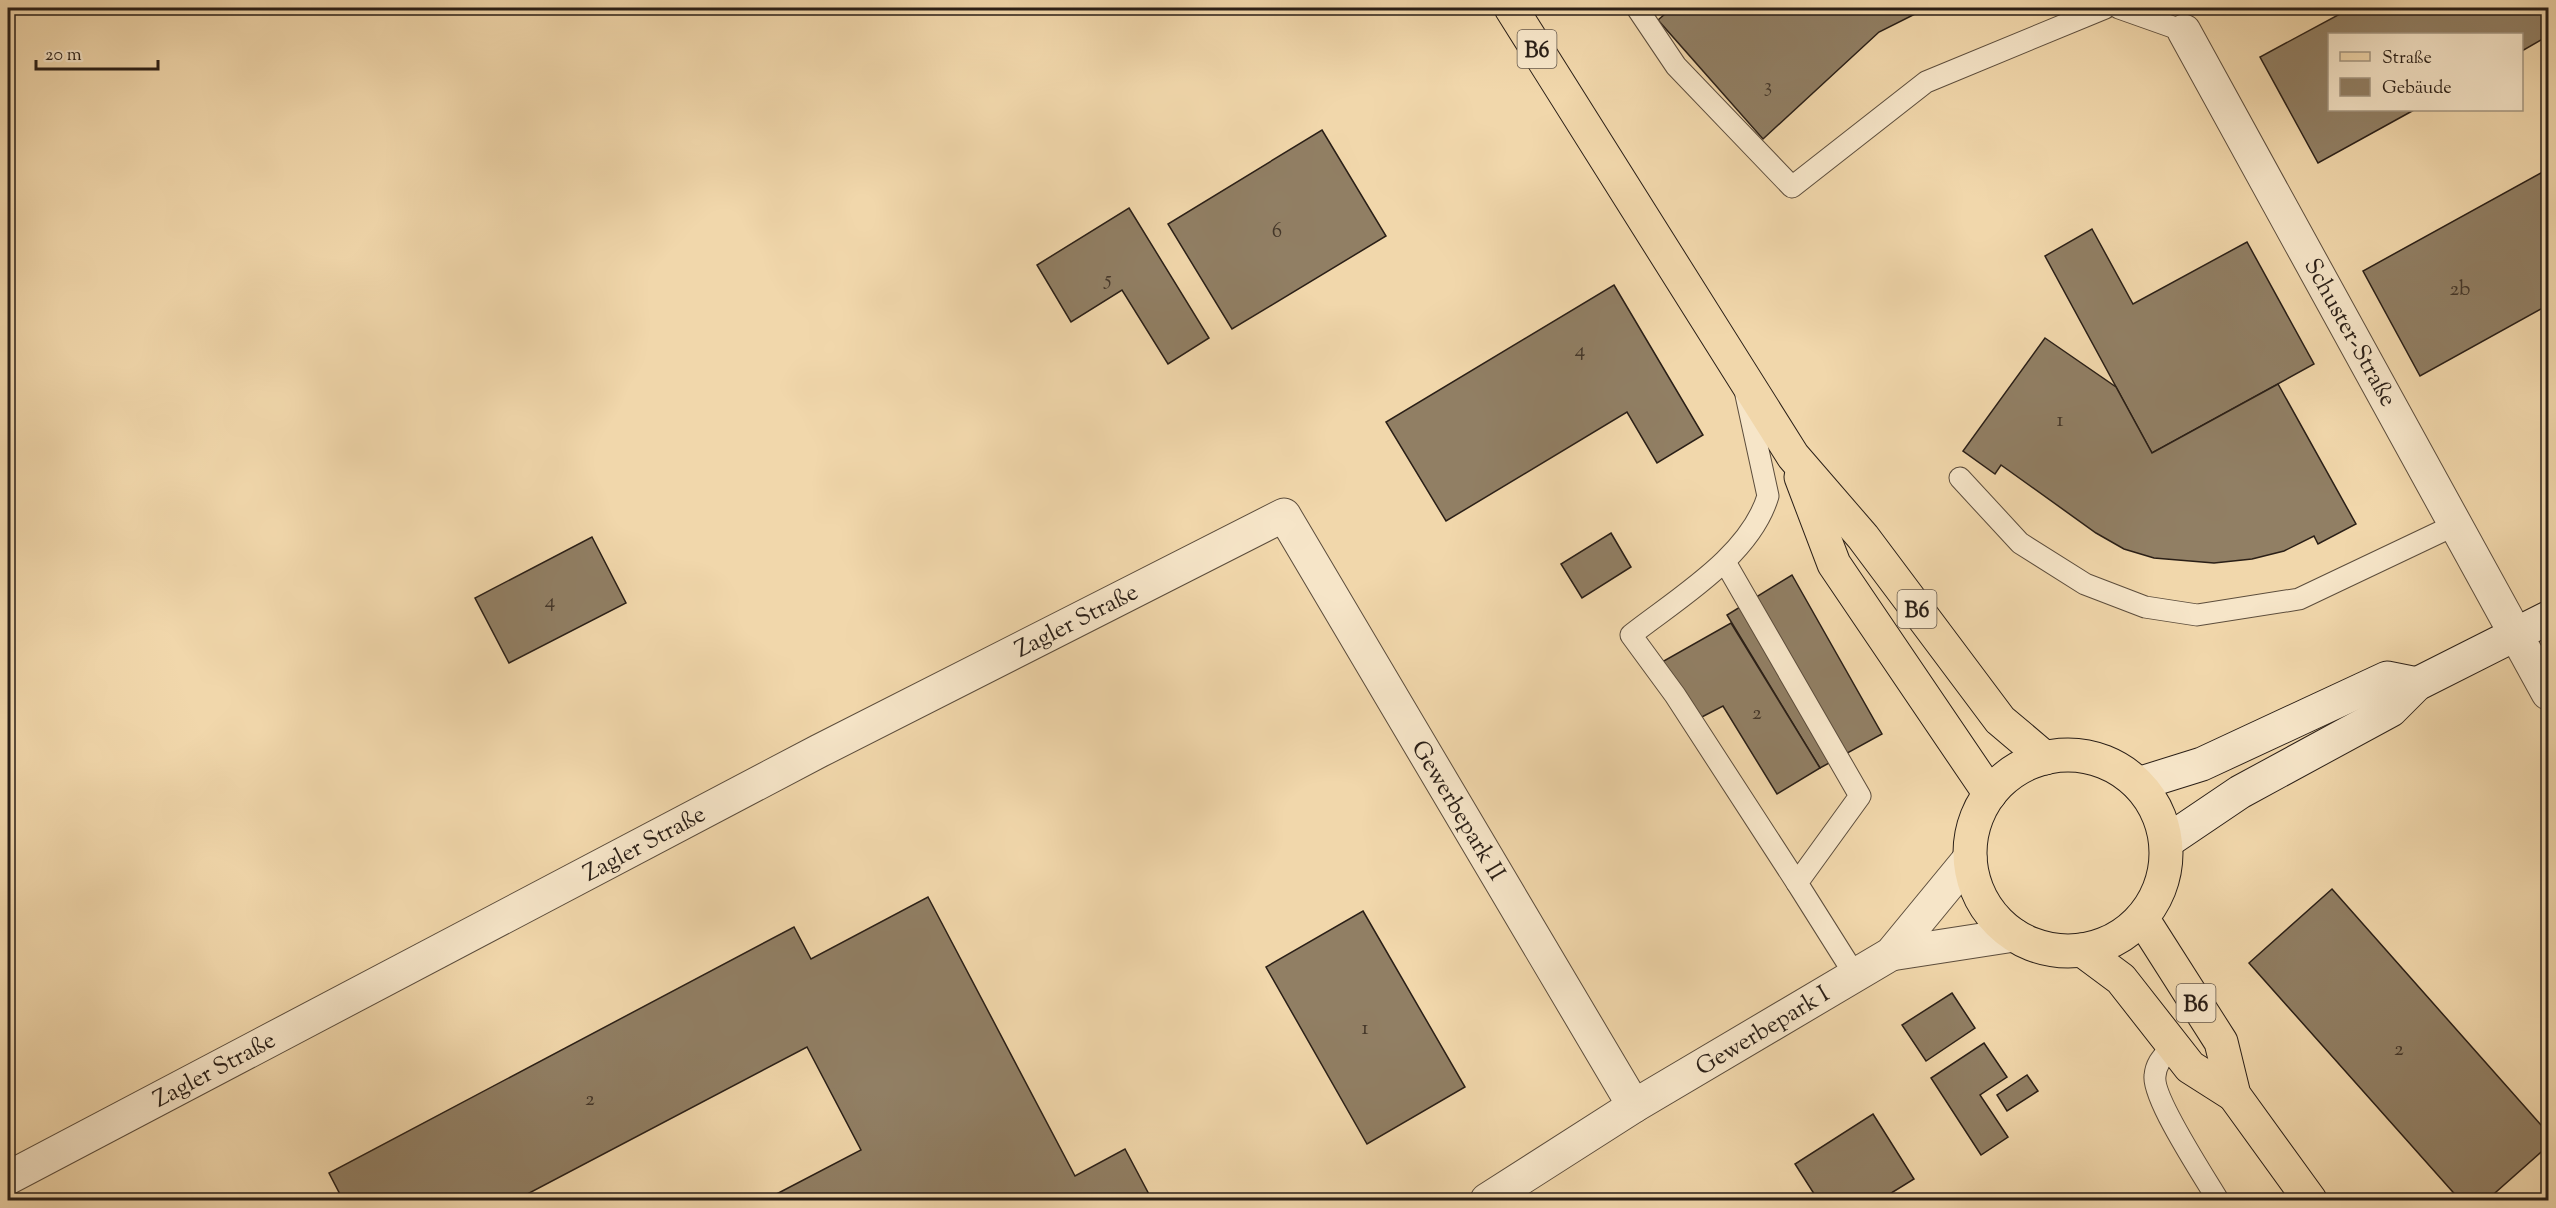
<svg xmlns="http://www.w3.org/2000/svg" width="2556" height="1208" font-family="'Sorts Mill Goudy',serif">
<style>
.building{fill:#917f64;stroke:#2a1f17;stroke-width:1.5}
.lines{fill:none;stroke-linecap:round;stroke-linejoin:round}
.lane-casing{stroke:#5c4d3c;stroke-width:23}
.street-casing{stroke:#5c4d3c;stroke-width:35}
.secondary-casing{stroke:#2a1f17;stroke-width:35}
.primary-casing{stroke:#2a1f17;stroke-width:35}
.lane{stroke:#f6e5c8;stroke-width:21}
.street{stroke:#f6e5c8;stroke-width:33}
.secondary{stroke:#f6e5c8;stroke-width:33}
.primary{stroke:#f1d7ab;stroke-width:33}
.labels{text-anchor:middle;stroke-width:4.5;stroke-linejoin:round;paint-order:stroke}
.number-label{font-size:21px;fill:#44372a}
.shield{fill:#f6e5c8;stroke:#675a4c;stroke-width:1.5}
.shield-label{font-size:22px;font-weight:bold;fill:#2a1f17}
.street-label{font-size:24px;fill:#2a1f17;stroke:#f6e5c8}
</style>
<rect width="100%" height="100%" fill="#f1d7ab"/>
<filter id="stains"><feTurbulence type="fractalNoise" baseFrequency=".00333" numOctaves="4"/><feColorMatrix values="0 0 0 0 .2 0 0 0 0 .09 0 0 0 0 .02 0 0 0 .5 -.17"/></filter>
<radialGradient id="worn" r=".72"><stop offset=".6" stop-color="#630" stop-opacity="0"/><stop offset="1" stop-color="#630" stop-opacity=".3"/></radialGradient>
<g class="building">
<path d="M1672,8H1927L1879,32L1763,139L1658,20Z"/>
<path d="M2351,8H2548V36L2522,51V34H2330V110H2414L2318,163L2260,57Z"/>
<path d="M1322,130L1386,236L1232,329L1168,224Z"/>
<path d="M2548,169V305L2420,376L2363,271Z"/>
<path d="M1129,208L1209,338L1168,364L1122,290L1071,322L1037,265Z"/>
<path d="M2092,229L2133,304L2247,242L2314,364L2152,453L2045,256Z"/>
<path d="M1614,285L1703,435L1657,463L1627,412L1446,521L1386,422Z"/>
<path d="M2045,338L2116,387L2152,453L2278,384L2356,524L2318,544L2314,536L2284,551L2252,559L2214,563L2154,558L2124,549L2096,533L2001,465L1995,474L1963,451Z"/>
<path d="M1611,533L1631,567L1582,598L1561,564Z"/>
<path d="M592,537L626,603L509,663L475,598Z"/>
<path d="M1792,575L1882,734L1820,768L1727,615Z"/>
<path d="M1731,623L1820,768L1777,794L1723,706L1698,719L1662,662Z"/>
<path d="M2332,889L2548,1133V1146L2487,1200H2460L2249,963Z"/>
<path d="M928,897L1075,1176L1125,1149L1152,1200H765L861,1150L807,1047L516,1200H343L329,1173L794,927L811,959Z"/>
<path d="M1363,911L1465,1087L1367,1144L1266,967Z"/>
<path d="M1952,993L1975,1028L1926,1061L1902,1025Z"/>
<path d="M1984,1043L2007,1077L1980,1095L2008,1137L1981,1155L1931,1078Z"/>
<path d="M2027,1075L2038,1091L2007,1111L1997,1095Z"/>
<path d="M1873,1114L1914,1179L1880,1200H1818L1795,1164Z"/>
</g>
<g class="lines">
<g class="lane-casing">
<g id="lane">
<path d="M1637,8L1676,66L1792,187L1926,82L2105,8"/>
<path d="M2119,8L2184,31"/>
<path d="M1746,395L1768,496C1750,556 1678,598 1631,635L1675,695L1797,883"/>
<path d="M1960,478L2020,543L2085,584L2145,607L2197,615L2299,599L2457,524"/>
<path d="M1725,562L1860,796L1797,883L1855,975"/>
<path d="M2173,1045C2165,1055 2156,1062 2155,1076C2152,1098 2205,1178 2218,1200"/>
</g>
</g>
<g class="street-casing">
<g id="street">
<path d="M2184,31L2548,693"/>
<path d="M1891,954L2014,935"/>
<path d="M8,1178L819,751L1284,515L1634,1106"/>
<path d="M1487,1200L1634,1106L1891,954L1970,858"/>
</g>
</g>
<g class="secondary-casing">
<g id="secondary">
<path d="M2138,784L2202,764L2387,678L2417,684"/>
<path d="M2166,842L2240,792L2391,710L2417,684L2548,618"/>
</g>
</g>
<g class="primary-casing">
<g id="primary">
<path d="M1511,8L1793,456L1863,537L2000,720L2045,758"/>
<path d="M1801,477L1834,564L1990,794"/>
<circle cx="2068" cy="853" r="98"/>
<path d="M2142,918L2221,1042L2234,1095L2310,1200"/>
<path d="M2082,950L2121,979L2190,1067L2234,1095"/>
</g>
</g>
<use href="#lane" class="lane"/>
<use href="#street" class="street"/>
<use href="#secondary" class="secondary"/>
<use href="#primary" class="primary"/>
</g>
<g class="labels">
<g class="number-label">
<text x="1768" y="92">3</text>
<text x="1277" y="237">6</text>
<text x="1108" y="285">5</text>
<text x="2460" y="295">2b</text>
<text x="1580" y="356">4</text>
<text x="2060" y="426">1</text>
<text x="550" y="607">4</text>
<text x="1757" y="719">2</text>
<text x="1365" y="1034">1</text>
<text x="2399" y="1055">2</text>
<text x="590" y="1105">2</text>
</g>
<g class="shield">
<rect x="1517.5" y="30" width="39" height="38" rx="4.5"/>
<rect x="1897.5" y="590" width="39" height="38" rx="4.5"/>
<rect x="2176.5" y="984" width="39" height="38" rx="4.5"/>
</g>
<g class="shield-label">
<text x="1537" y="57">B6</text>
<text x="1917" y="617">B6</text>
<text x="2196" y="1011">B6</text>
</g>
<g class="street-label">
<text transform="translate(2351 332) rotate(61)" y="8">Schuster-Straße</text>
<text transform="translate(1076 620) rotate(-27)" y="8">Zagler Straße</text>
<text transform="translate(1459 810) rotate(59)" y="8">Gewerbepark II</text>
<text transform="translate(644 843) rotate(-28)" y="8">Zagler Straße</text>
<text transform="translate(1762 1030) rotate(-31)" y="8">Gewerbepark I</text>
<text transform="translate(214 1069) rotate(-28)" y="8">Zagler Straße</text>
</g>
</g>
<rect width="2556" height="1208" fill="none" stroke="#f1d7ab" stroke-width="30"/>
<rect x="9" y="9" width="2538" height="1190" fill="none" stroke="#2a1f17" stroke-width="3"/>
<rect x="15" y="15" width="2526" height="1178" fill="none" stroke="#2a1f17" stroke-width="1.5"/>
<rect x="2328" y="33" width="195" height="78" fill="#f6e5c8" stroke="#a49681" stroke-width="1.5"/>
<rect x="2340" y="52" width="30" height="9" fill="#f1d7ab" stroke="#a49681" stroke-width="1.5"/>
<text x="2382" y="63" font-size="18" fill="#2a1f17">Straße</text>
<rect x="2340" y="78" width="30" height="18" fill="#917f64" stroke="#a49681" stroke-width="1.5"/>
<text x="2382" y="93" font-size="18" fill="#2a1f17">Gebäude</text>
<path d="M36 60v9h122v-9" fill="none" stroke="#2a1f17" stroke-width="3"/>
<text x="45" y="60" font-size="18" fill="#2a1f17" stroke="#f6e5c8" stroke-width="4.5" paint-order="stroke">20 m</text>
<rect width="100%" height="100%" filter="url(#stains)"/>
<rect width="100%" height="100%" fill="url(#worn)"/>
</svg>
